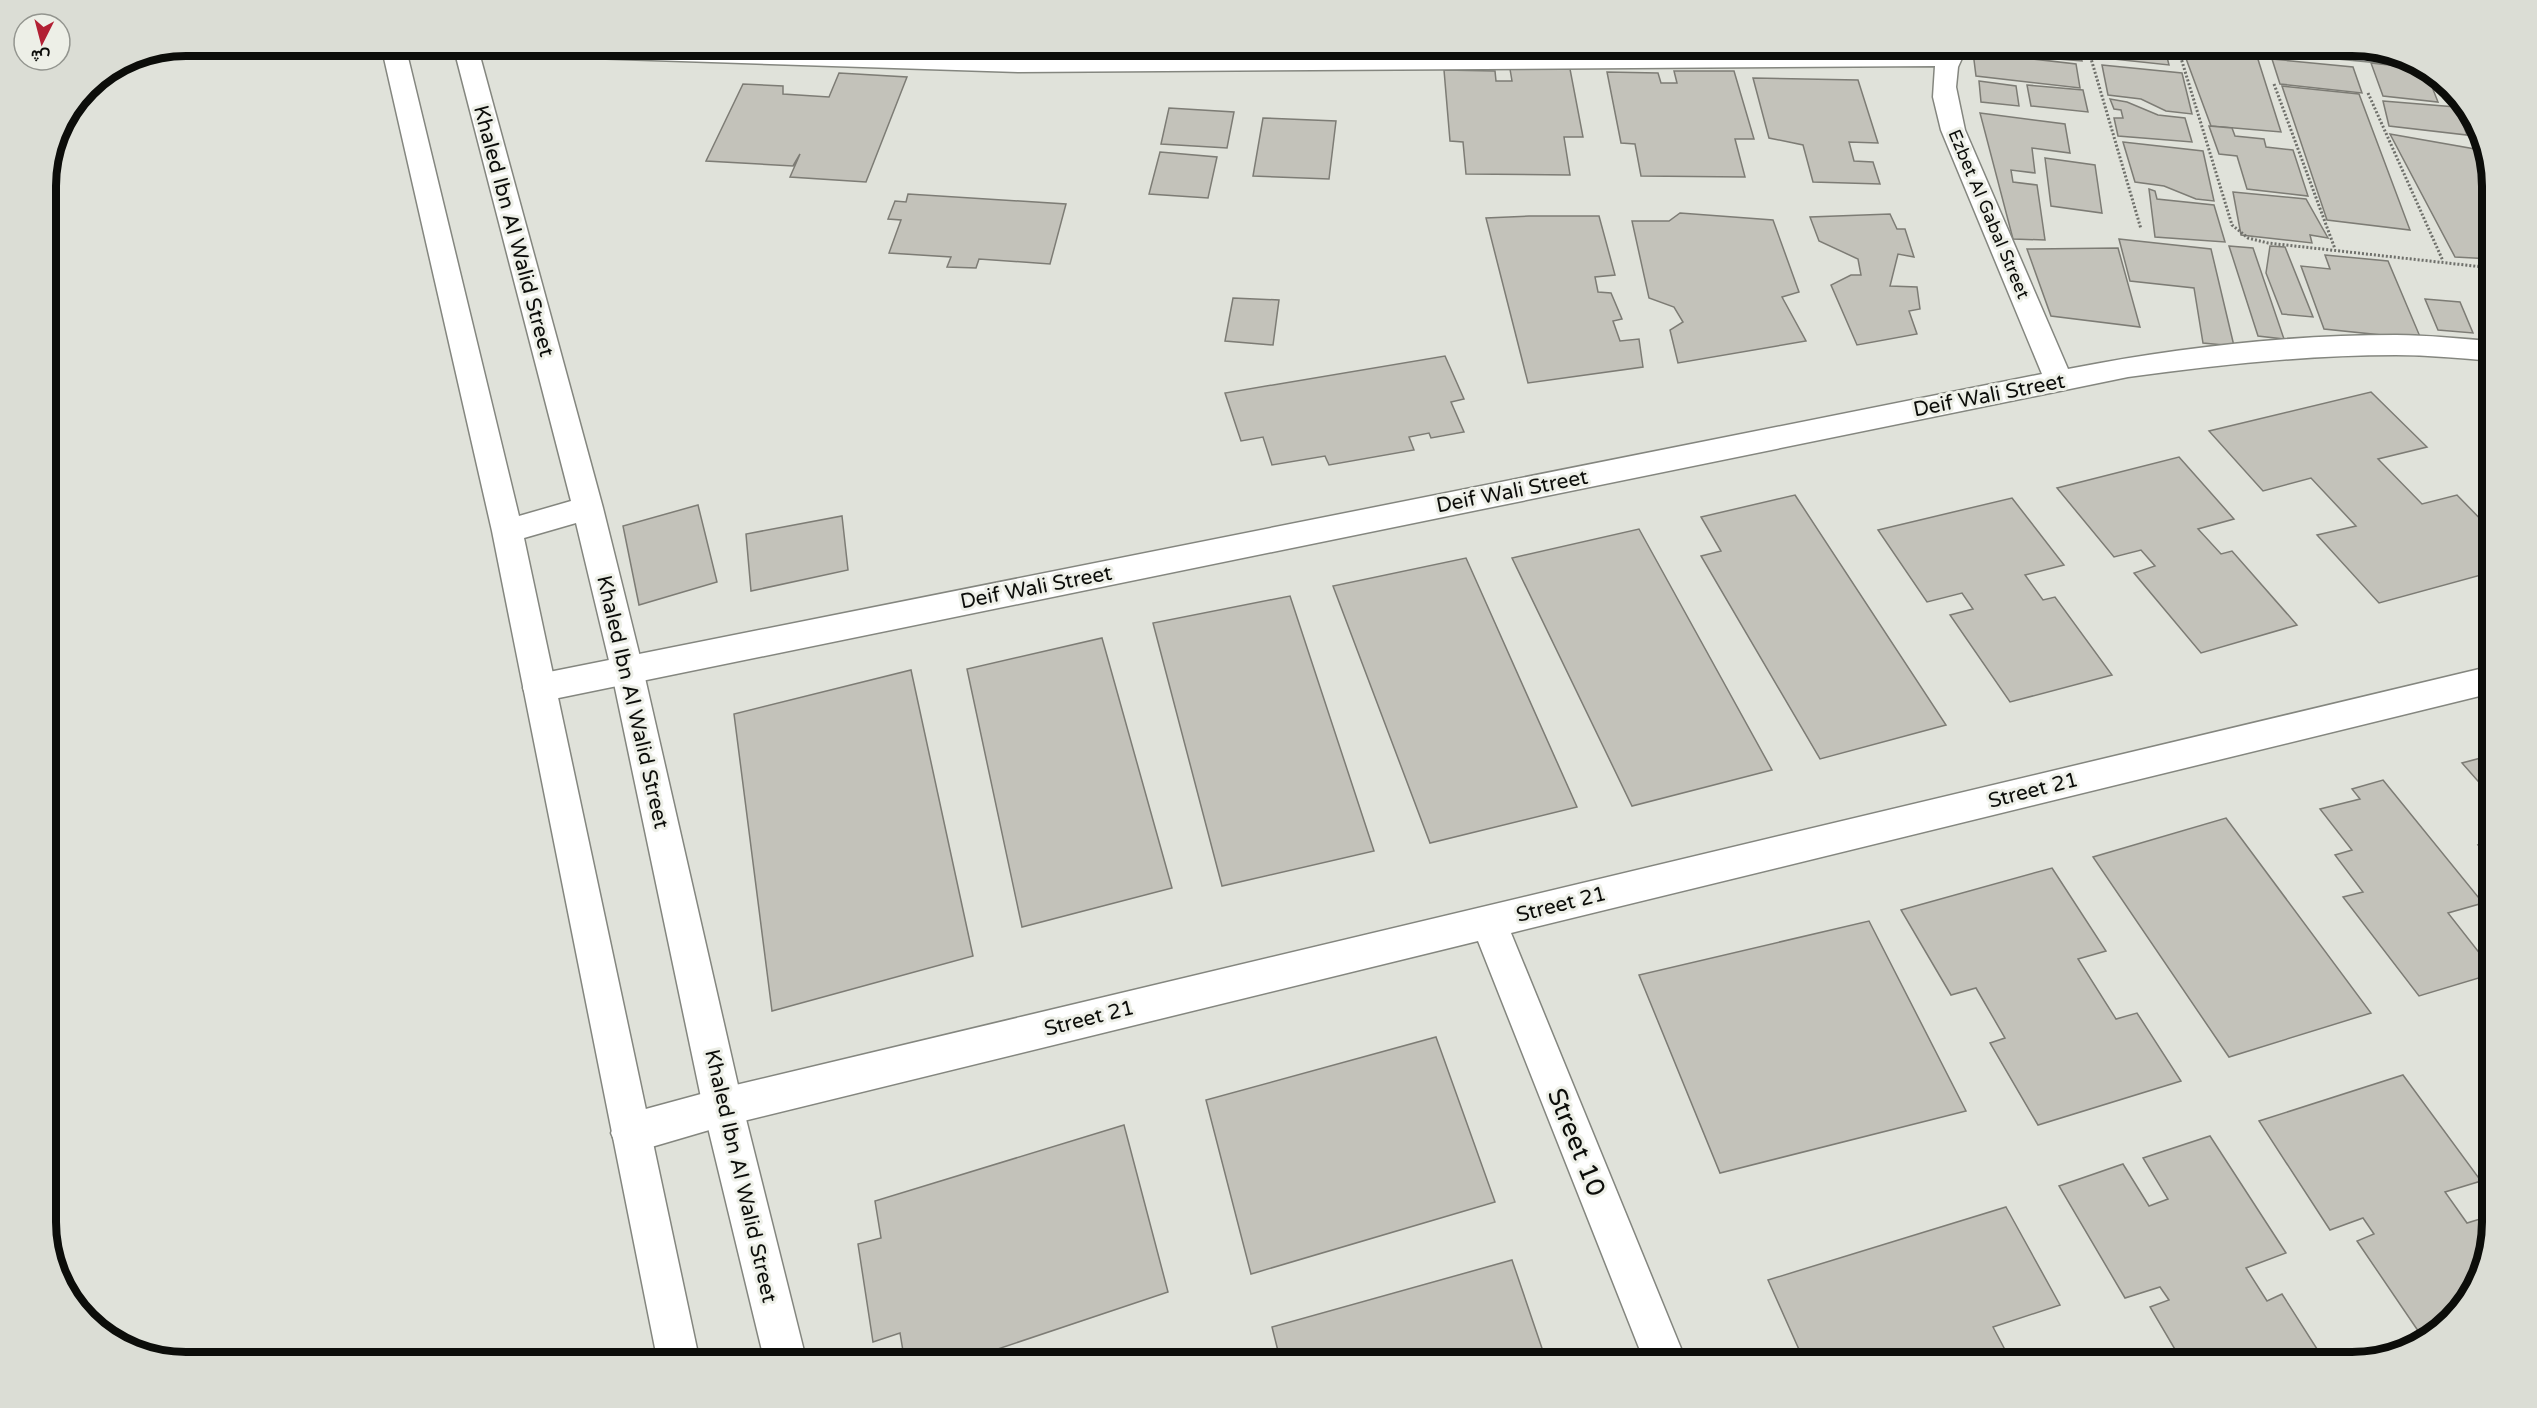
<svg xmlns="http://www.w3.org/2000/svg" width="2537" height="1408" font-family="'Varela Round',Vazirmatn,sans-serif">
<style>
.building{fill:#c3c2ba;stroke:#7d7c75;stroke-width:1.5}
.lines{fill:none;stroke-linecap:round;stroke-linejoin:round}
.minor-casing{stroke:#84867f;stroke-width:3}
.tertiary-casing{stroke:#84867f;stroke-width:3}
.path{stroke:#6f706b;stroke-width:3;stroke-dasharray:2 2;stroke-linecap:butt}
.minor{fill:#fff;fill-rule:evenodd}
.tertiary{fill:#fff;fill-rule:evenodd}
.labels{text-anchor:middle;stroke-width:6;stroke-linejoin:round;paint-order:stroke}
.far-street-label{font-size:18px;fill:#0c0d0a;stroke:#edefe7}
.street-label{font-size:21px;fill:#0c0d0a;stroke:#edefe7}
.near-street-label{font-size:26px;fill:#0c0d0a;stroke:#edefe7}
.rim{fill:none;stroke:#0c0d0a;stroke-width:8}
</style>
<rect width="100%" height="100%" fill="#e0e2da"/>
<g class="building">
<path d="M2029,45H2078L2082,61L2031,57Z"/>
<path d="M2093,45H2164L2169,65L2095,57Z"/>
<path d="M2181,45H2209L2255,50L2281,132L2211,126Z"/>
<path d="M1973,52L2076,64L2080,88L1976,76Z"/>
<path d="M2272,59L2353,67L2362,93L2280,84Z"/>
<path d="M2371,63L2425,69L2438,102L2383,96Z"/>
<path d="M2102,65L2182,73L2192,114L2166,111L2141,99L2108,95Z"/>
<path d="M1510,69H1570L1583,137H1564L1570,175L1466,174L1463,142L1450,141L1444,70L1495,71L1496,81H1512Z"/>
<path d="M1674,71H1734L1754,139H1735L1745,177L1641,176L1635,144L1621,143L1607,72L1658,73L1661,83H1677Z"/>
<path d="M839,73L907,77L866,182L790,177L800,154L793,166L706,161L743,84L783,86V94L829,97Z"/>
<path d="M1753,78L1858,80L1878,143L1849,142L1854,161L1873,162L1880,184L1813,182L1803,145L1769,138Z"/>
<path d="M1979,81L2016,86L2019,106L1981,102Z"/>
<path d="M2027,85L2083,90L2088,112L2031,106Z"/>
<path d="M2282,86L2359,94L2410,230L2327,220Z"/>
<path d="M2110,99L2127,102L2158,115L2185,118L2192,142L2118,136L2114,118H2123L2121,110L2114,109Z"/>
<path d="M2383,101L2456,107L2467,135L2389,126Z"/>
<path d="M1169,108L1234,112L1227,148L1161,144Z"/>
<path d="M1980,113L2065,124L2070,153L2032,148L2035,173L2011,170L2013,182L2037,185L2045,240L2013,239Z"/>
<path d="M1263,118L1336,121L1329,179L1253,176Z"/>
<path d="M2209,126L2232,128L2235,136L2264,139L2266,147L2293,150L2308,196L2247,189L2237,156L2219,154Z"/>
<path d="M2390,134L2475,149L2492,183V259L2455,257Z"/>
<path d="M2123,142L2203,151L2214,201L2196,199L2164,186L2135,182Z"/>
<path d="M1160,152L1217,157L1208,198L1149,194Z"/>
<path d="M2045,158L2095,165L2102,213L2051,206Z"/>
<path d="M2149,189L2155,191L2157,199L2214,205L2225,242L2155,237Z"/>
<path d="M2233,192L2306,199L2328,238L2310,235L2312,243L2241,235Z"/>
<path d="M908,194L1066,204L1050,264L979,259L976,268L947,267L951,257L889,253L901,220L888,219L895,201L906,202Z"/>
<path d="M1680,213L1773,220L1799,292L1782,297L1806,341L1678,363L1670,330L1683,322L1674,307L1649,298L1632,221H1669Z"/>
<path d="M1890,214L1897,229H1905L1914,257L1898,254L1890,286L1917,287L1920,309L1909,311L1917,334L1857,345L1831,285L1851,275H1861L1858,259L1819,241L1810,217Z"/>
<path d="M1529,216H1599L1615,275L1595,277L1598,292L1611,293L1622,319L1613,321L1620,341L1639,339L1643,367L1528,383L1486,218Z"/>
<path d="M2119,239L2211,249L2234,346L2203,343L2194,288L2130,281Z"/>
<path d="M2229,246L2253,248L2284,339L2258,336Z"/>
<path d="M2270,246L2285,247L2313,317L2282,314L2266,273Z"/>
<path d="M2118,248L2140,327L2051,316L2027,249Z"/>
<path d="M2325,255L2388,261L2421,339L2324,329L2301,266L2330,269Z"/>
<path d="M1233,298L1279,300L1273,345L1225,341Z"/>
<path d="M2425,299L2460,302L2473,333L2438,330Z"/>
<path d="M1445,356L1464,399L1451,402L1464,432L1431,438L1429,433L1409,437L1414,450L1329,465L1325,456L1272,465L1263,437L1241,441L1225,393Z"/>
<path d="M2371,392L2427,447L2378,459L2422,504L2457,495L2492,531V572L2379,603L2317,535L2356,526L2311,478L2263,491L2209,431Z"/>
<path d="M2179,457L2234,519L2198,529L2221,554L2232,551L2297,625L2201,653L2134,573L2155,566L2141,550L2114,557L2057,488Z"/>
<path d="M1795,495L1946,725L1820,759L1701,556L1721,551L1701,517Z"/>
<path d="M2012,498L2064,565L2025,575L2043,600L2055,597L2112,675L2010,702L1950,615L1973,609L1962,593L1927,602L1878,530Z"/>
<path d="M698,505L717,582L639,605L623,526Z"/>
<path d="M842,516L848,570L751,591L746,534Z"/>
<path d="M1639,529L1772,770L1632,806L1512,558Z"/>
<path d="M1466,558L1577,807L1430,843L1333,586Z"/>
<path d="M1290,596L1374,851L1222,886L1153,623Z"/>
<path d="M1102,638L1172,888L1022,927L967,669Z"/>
<path d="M911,670L973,956L772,1011L734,714Z"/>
<path d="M2492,755V797L2462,763Z"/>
<path d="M2383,780L2483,903L2448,913L2492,969V974L2419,996L2343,897L2363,892L2335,855L2352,850L2320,809L2360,799L2352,789Z"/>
<path d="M2226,818L2371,1013L2229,1057L2093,857Z"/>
<path d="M2492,841V862L2478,845Z"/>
<path d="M2052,868L2106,951L2078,959L2116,1019L2137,1013L2181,1081L2038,1125L1990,1043L2005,1038L1976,988L1951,995L1901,910Z"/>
<path d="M1869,921L1966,1111L1720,1173L1639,975Z"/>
<path d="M1436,1037L1495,1202L1251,1274L1206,1100Z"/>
<path d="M2403,1075L2481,1181L2445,1192L2467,1223L2483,1218L2491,1228L2473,1293L2425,1341L2357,1241L2374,1234L2363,1218L2330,1230L2259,1121Z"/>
<path d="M1124,1125L1168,1292L956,1363H905L900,1333L873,1342L858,1244L881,1238L875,1201Z"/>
<path d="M2210,1136L2286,1253L2246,1268L2267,1301L2282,1294L2326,1363H2183L2150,1307L2169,1300L2160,1287L2125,1298L2059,1186L2123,1164L2149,1206L2168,1199L2143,1158Z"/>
<path d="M2006,1207L2060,1305L1993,1327L2012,1363H1805L1768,1280Z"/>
<path d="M1512,1260L1547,1363H1281L1272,1327Z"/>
</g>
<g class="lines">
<g class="minor-casing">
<g id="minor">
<path d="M384,45H618L1019,58L1941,52L1944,45H1968L1958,67L1956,87L1965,130L2068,369C2175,348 2286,335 2396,335C2428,335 2460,339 2492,341V361C2460,358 2428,355 2396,355C2306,355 2217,365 2128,377L539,702L527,698L523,688L527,678L539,674L2042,374L1941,130L1933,97L1935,66L1019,72L466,54L393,55L385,53L381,48Z"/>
<path d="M2259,45L2356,46L2408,60L2398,64L2271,52L2263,50Z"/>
<path d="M2492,666V693L1511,933L1687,1363H1645L1478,941L723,1126L631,1153L617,1147L611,1133L617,1119L631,1113L723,1088Z"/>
</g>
</g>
<g class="tertiary-casing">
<path id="tertiary" d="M381,45H405L519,516L571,501L453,45H477L603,508L643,669L743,1107L807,1363H765L703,1107L611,669L576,523L524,538L700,1363H658L492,531Z"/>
</g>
<g class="path">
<path d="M2087,45L2141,229"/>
<path d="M2177,45L2232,225L2248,238L2268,243L2492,268"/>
<path d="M2274,84L2335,249"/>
<path d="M2368,93L2443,261"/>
<path d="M2457,97L2483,151"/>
</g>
<use href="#minor" class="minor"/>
<use href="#tertiary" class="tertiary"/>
</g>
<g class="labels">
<g class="far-street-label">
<text transform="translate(1989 214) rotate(67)" y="6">Ezbet Al Gabal Street</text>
</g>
<g class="street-label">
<text transform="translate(514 231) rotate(75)" y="7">Khaled Ibn Al Walid Street</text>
<text transform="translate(1989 395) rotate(-11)" y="7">Deif Wali Street</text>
<text transform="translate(1512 491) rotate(-11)" y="7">Deif Wali Street</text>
<text transform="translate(1036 587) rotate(-11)" y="7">Deif Wali Street</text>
<text transform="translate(633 702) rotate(77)" y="7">Khaled Ibn Al Walid Street</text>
<text transform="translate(2033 790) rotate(-14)" y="7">Street 21</text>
<text transform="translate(1561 904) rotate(-14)" y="7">Street 21</text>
<text transform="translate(1089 1018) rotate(-14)" y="7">Street 21</text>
<text transform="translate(741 1176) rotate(77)" y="7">Khaled Ibn Al Walid Street</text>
</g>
<g class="near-street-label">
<text transform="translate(1577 1142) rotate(68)" y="9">Street 10</text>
</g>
</g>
<path d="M0 0H2537V1408H0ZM186 56H2352A130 130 0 0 1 2482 186V1222A130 130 0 0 1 2352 1352H186A130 130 0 0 1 56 1222V186A130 130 0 0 1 186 56Z" fill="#dbddd5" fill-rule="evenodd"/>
<path class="rim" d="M186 56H2352A130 130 0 0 1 2482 186V1222A130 130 0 0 1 2352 1352H186A130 130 0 0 1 56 1222V186A130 130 0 0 1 186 56Z"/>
<g transform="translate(42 42) rotate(186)"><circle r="28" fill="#edefe7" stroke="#93958f" stroke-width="1.5"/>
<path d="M0-4.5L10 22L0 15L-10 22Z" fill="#b22034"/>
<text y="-9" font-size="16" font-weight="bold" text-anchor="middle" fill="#0c0d0a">ش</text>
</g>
</svg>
